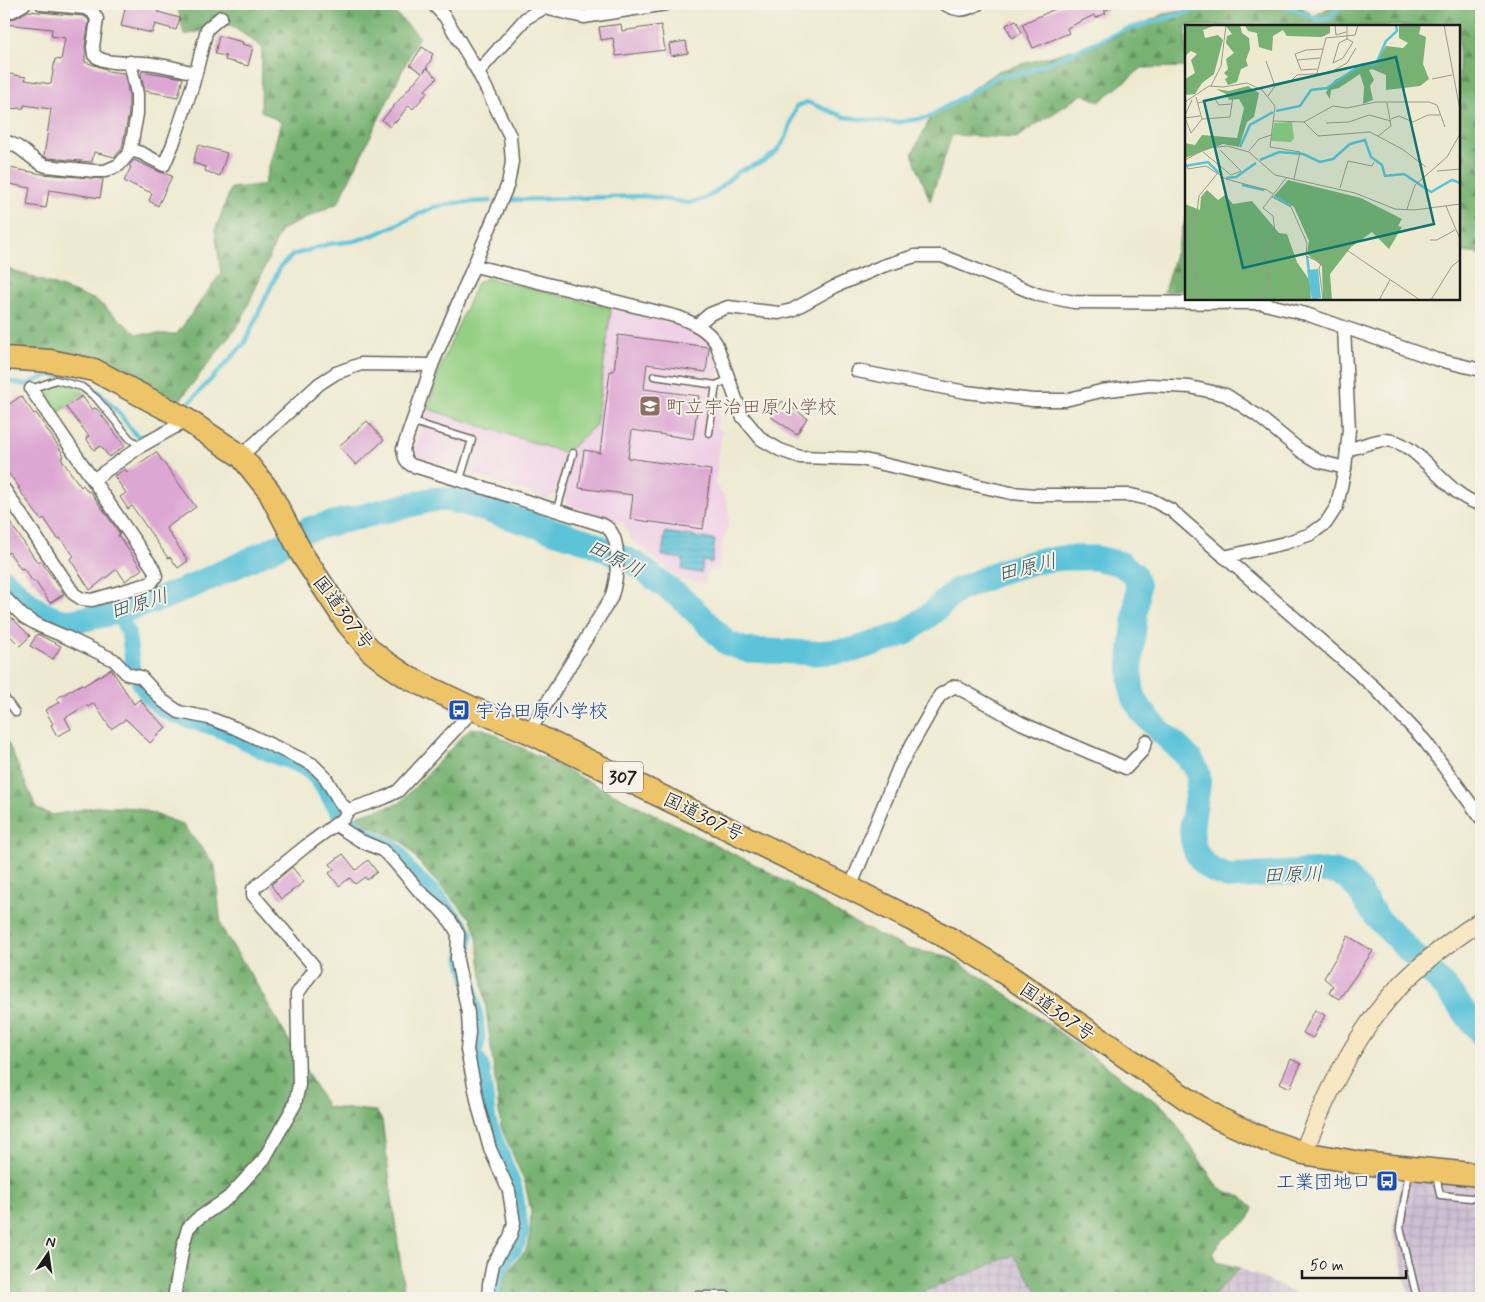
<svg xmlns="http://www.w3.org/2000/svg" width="1485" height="1302" font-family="Mynerve,'Klee One',sans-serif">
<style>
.built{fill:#efd0e7}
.industrial{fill:url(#industrial-grid)}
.forest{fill:url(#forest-firs);stroke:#4a6747}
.park{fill:url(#park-tufts);stroke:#587650}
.pitch{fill:#94d084;stroke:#587650}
.water{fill:url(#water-rules);stroke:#3c707a}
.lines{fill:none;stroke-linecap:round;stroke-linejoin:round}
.stream{stroke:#5cc3d9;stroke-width:4.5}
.canal{stroke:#5cc3d9;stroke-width:15}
.river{stroke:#5cc3d9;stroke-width:25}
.building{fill:#dda7d3}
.lane-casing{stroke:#66645c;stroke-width:9}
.street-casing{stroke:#66645c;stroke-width:15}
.secondary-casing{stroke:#66645c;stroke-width:20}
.highway-casing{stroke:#66645c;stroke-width:25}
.lane{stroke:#fff;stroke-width:6}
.street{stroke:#fff;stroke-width:12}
.secondary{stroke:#f8e7c3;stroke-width:18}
.highway{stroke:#eec469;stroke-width:22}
.labels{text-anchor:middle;stroke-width:4;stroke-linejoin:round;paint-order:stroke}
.shield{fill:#f7f3e8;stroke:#5e5c59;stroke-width:1}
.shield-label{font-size:18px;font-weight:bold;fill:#1c1c1c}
.education-label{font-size:19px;fill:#785e54;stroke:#f7f3e8;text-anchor:start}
.street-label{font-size:19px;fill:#1c1c1c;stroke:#f7f3e8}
.transit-label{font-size:19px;fill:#164399;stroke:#f7f3e8;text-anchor:start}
.water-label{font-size:20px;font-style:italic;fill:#32565e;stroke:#f7f3e8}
.inset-river{fill:none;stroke:#5cc3d9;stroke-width:2.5}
.inset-road{fill:none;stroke:#9a9889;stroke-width:1}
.view{fill:#0f766e;fill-opacity:0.15;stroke:#0f766e;stroke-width:2.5}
.inset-edge{fill:none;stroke:#1c1c1c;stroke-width:2.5}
</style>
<defs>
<pattern id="industrial-grid" width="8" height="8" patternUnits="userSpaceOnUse" patternTransform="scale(1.25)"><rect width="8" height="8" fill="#cdbed3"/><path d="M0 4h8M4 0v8" fill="none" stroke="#afa3b5"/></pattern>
<pattern id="forest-firs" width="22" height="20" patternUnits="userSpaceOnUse" patternTransform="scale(1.25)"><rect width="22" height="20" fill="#77b272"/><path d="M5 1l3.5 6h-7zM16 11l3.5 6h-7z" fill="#61905d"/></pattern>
<pattern id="park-tufts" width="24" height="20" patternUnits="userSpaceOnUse" patternTransform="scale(1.25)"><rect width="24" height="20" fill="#94d084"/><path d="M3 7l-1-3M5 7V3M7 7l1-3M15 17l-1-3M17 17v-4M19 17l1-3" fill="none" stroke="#7fb271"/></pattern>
<pattern id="water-rules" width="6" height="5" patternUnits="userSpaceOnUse" patternTransform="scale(1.25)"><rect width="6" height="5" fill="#5cc3d9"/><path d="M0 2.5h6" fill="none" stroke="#4fa7ba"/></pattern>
</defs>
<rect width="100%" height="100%" fill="#f7f3e8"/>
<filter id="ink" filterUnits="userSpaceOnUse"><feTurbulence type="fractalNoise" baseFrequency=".02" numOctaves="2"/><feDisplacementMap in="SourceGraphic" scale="10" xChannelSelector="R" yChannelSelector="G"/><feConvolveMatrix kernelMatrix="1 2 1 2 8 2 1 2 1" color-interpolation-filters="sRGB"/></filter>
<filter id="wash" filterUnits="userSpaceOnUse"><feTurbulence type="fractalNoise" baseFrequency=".0096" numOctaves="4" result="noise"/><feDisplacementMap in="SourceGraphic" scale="20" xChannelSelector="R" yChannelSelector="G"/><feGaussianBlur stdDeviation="1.12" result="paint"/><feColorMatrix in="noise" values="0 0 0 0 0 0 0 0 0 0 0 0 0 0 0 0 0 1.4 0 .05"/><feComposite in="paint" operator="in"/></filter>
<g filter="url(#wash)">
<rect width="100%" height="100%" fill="#eeead2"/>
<path class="built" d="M487,278L691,328L702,335L712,345L721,369L718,371L722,390L717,428L722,431L715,483L726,499L730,517L725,538H723L718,572L708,570L705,584L679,579L631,539L623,523L570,506L564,498L561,497L553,495L547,499L418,456L415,450L440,367L477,283Z"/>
<g class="industrial">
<path d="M1402,1179H1445L1481,1183V1298H1410L1393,1231Z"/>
<path d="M1014,1255L1042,1298H909Z"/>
<path d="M1240,1268L1305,1298H1211Z"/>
</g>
<g class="forest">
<path d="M177,4H386L419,36L338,203L281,230L241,321L180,400L68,352H4V267L96,300L137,334H177L221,273L215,231L231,188L264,185L281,122L261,111L262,47L230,25L184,35Z"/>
<path d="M1224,4H1298L1314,16L1335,4H1481V254L1459,252V26H1186V67L1142,68L1099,102L1083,94L1016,138L952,135L930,201L912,154L931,117L998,71L1108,40L1164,14Z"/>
<path d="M1186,217V290L1164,292Z"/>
<path d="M470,728L484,729L762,868L855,923L908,949L948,956L991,983L1167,1110L1218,1188L1244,1198L1253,1208L1249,1219L1219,1243L1213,1251L1217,1262L1240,1268L1211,1298H1042L1014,1255L909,1298H501L502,1286L509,1269L526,1250L530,1235L531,1212L525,1183L501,1127L477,937L471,919L428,873L404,843L355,818L359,815L400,803Z"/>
<path d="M4,734L37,809L53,815L99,806L138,808L182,824L215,865L221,927L254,980L327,1107L376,1111L382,1120L405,1298H4Z"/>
</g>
<path class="park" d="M63,383L81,389L86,395L55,415L45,395L44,387Z"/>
<path class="pitch" d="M487,278L611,308L596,425L566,453L428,409L440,367L477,283Z"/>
<path class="water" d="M665,532L715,540L712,563L703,561L701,573L682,570L683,559L662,556Z"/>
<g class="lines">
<g class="stream">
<path d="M1281,4C1293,7 1317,23 1328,18C1334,16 1338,8 1343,4"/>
<path d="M512,200L646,196L688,203L701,200L713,194L739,171L762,162L776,152L786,138L796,107L807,102L845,117L886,122H899L927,118L1000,75H1015L1029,71L1124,30L1218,4"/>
<path d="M4,380L25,385L50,375L73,379L89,385L98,391L119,413L135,434L139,437L149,435"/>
<path d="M188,404L244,344L280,267L293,255L329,244L355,241L379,233L434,207L455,203L491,201"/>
<path d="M156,431L167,423"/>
</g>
<g class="canal">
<path d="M116,613L128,631L133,669"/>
<path d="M139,684C160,719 181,717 216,729C234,736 251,746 268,754C282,760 299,764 310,773C322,783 328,798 337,811"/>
<path d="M352,823L370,836L391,846L398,851L410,871L436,895L462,926L466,933L464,959L469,978L476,1017L478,1041L475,1054L481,1064L483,1071L489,1121L515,1188L522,1232L519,1241L514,1250L507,1257L498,1275L494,1288L493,1297"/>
</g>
<g class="river">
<path d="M309,529L430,500L444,499L464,503L589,542L636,564L686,602L727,643L746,650L815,653L853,650L904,634L932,613L956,591L1002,571L1037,561L1063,558H1096L1121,564L1134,574L1138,587C1137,615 1125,674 1134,697C1138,709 1148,718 1156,727C1167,738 1193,758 1197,771C1200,778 1198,787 1197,794C1194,815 1186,837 1199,857C1207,869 1216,873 1230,877L1323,871L1335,872L1347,877L1357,888L1376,917L1445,987L1481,1033"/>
<path d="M4,581C20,596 36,615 59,620C69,623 80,620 89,618C156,607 218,574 279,546"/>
</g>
</g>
<g id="blocks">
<g class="building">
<path d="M126,4L142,7L143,4H155L154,9L158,10V12L180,18L176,30L155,24L152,33L121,26Z"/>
<path d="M1066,4H1120L1104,11L1106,13L1096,18L1094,15L1067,28L1069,33L1033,48L1022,24Z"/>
<path d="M28,11L83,16L87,18L89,21L85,46V62L106,69V71L124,73L129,95V113L122,148L115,157L94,152L92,162L48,158L44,156L51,109L24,105V108L4,109V73L26,77L25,80L51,84L55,59L61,60L65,38L51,36L52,29L4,24V20L16,18Z"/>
<path d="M1016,20L1022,33L1012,38L1006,25Z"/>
<path d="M621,24L622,31L661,25L665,50L616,56L613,38L601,40L599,27Z"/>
<path d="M219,36L243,42L242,44L253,47L248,66L225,60L226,56L215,54Z"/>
<path d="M686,41L688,53L671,56L669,44Z"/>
<path d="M422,47L433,54L431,57L432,58L424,72L427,68L437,78L425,90L428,92L413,109L409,105L396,122L394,121L390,127L382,120L422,73L410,65Z"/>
<path d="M142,71L183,78L178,97L145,91L141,75Z"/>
<path d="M198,145L227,153L220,176L205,171L206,167L193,163Z"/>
<path d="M134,160L160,172L172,176L158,206L149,201L152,193L124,181L131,167L129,166Z"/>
<path d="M4,167L42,174L103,179L100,198L49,190L46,208L27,205L30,188L4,183Z"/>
<path d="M618,335L709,347L706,372L647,364L644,389L699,396L693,439L632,430L628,458L711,470L703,529L630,519L633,495L579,488L584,450L600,453L610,371H614Z"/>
<path d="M21,396L34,414L36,413L60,449L64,456L61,458L68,469L81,487L83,485L88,492L90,491L120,534L118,535L142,569L125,581L117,569L90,590L70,559L74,556L60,538L58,539L44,518L41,520L18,488H20L4,468V408Z"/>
<path d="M82,396L92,410L94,408L97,409L125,446L109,457L101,446L94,450L86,438L89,436L66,407Z"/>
<path d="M782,401L807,418L797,434L771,417Z"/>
<path d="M367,421L384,440L356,465L339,446Z"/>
<path d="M156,452L196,507L166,528L188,561L178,568L170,557L168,558L132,506L128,509L120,497L126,493L114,476L125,469L127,472Z"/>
<path d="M4,514L38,563L41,561L64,594L50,603L35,581L33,582L23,568L21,569L9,552L4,556Z"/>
<path d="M4,610L30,636L20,646L4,630Z"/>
<path d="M37,634L61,646L53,659L30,646Z"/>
<path d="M111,669L134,704L140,699L149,711L166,727L150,743L126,719L111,729L94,703L88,707L87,705L65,718L71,729L57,736L51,725L53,724L45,710L60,702L57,698L82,684L83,686Z"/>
<path d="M343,854L356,870L368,860L377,872L367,880L365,877L355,884L350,878L339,886L329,873L334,869L330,864Z"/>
<path d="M292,867L304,882L281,899L271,885Z"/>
<path d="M1348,936L1373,951L1339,999L1329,993L1333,986L1324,978Z"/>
<path d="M1315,1010L1325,1015L1313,1038L1303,1033Z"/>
<path d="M1291,1059L1301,1064L1290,1088L1280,1083Z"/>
</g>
</g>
</g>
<g filter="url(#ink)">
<use href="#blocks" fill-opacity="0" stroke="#66645c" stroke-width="1"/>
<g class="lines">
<g class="lane-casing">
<g id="lane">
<path d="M654,376L716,385L728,380"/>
<path d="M31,389L56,380L82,387L96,398L130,439L141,446"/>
<path d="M413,422L472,440L460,479"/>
<path d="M709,433L716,385"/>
<path d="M557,509L573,453"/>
<path d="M4,696L16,713"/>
<path d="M1409,1172L1400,1227L1417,1298"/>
<path d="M1436,1174L1440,1195L1481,1199"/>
</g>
</g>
<g class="street-casing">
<g id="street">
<path d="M42,4L85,8L93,12L97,19L93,47L94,55C107,66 129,61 144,63C161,64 179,69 195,73"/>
<path d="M433,4L445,17L478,72L510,136L512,162L508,184L432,365L403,449C404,456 405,461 411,465L603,525C624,534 617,581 611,598L529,732"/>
<path d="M944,4C959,12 964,11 978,4"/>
<path d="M4,12L12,11L24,4"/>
<path d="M130,62L137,94V114L130,152"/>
<path d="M478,72L526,18L544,8L584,17L666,4"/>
<path d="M4,141C22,145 30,160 46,166L95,171H105L119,165L130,152L134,151L141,153L164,165L173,144L193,84L207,29L221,17"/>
<path d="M475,266L678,317C693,323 707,329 716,343L742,416L761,439L780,450L800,457L860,459L1011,493L1035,495H1131L1152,500L1171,510L1375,688L1425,741L1481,818"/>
<path d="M697,325L710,314L728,307L779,313L792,310L836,286L883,266L915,256H942L1039,295L1074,302L1261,303L1306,314L1435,359L1481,370"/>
<path d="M857,371L966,392L1033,400H1065L1101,391L1149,385L1190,387L1226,395L1258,416L1301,451L1318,461L1345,468"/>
<path d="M1347,450C1359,447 1372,441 1384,440C1418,438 1446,498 1481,504"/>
<path d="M241,456L319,384L336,373L361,364L432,365"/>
<path d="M93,480L141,446L175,427L184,418"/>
<path d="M4,489L74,594L82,599L92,600L151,583L156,576L153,568L31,389"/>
<path d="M1224,557L1285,543L1311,534L1326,523L1337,506L1345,468L1349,430L1344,328"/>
<path d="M4,597L24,617L40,626L66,637L114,660L127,674L141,677L163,701L179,712L209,718L235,728L312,764L325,777L341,804L348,810"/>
<path d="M336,825L361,841L382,850L393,860L419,891L439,908L451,922L458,934L457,960L468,1013L469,1033L467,1050L479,1109L490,1149L509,1191L514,1223L510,1237L493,1264L489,1284L488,1298"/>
<path d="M850,888L899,767L940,695L955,686L1021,723L1126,768L1142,751L1146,741"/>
<path d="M174,1298L183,1246L188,1228L196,1220L228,1198L264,1159L295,1104L299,1085L297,994L314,970L313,965L253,895V889L306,846L344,818L348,810L384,798L398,791L474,709"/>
<path d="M697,1298H727"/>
</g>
</g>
<g class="secondary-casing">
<path id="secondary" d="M1303,1153C1325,1099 1350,1044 1388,999C1415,968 1447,943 1481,921"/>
</g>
<g class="highway-casing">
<path id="highway" d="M4,358L50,361L94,370L184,418L241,456L269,491L303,556L348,624L371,651L385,662L409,678L474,709L529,732L850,888L950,939L990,963L1184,1097L1220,1119L1244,1130L1266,1140L1303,1153L1361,1163L1481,1175"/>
</g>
<use href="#lane" class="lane"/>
<use href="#street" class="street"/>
<use href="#secondary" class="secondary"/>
<use href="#highway" class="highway"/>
</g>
</g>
<defs>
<g id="school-square" transform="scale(1.125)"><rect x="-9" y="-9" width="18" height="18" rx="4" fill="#8d6e63" stroke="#f7f3e8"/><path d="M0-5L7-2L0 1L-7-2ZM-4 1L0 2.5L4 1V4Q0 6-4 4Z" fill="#fff"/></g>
<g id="bus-square" transform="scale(1.125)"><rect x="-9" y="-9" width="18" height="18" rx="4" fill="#1a4fb4" stroke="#f7f3e8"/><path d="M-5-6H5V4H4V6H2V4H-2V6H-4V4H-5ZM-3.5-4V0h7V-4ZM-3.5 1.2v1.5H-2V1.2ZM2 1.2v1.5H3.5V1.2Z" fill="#fff"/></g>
</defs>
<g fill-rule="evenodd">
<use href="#school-square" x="650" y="406"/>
<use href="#bus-square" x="459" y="710"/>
<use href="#bus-square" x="1387" y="1181"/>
</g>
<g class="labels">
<rect class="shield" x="603" y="761.5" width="40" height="31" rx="4"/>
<g class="shield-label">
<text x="623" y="783">307</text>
</g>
<g class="education-label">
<text x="666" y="413">町立宇治田原小学校</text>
</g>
<g class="street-label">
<text transform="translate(344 612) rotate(53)" y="7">国道307号</text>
<text transform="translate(704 816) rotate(26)" y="7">国道307号</text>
<text transform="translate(1058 1011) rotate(35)" y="7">国道307号</text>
</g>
<g class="transit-label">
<text x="475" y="717">宇治田原小学校</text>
<text x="1371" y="1188" text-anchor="end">工業団地口</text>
</g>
<g class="water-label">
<text transform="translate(616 558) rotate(27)" y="7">田原川</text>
<text transform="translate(1027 567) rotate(-14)" y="7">田原川</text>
<text transform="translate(139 603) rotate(-17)" y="7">田原川</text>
<text transform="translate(1293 874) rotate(-2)" y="7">田原川</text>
</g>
</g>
<g transform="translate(1185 25)">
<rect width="275" height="275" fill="#eeead2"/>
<path d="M0,0H31L18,5L20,13L33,10L38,15L29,49L17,58L10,69L0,70V54L10,48L6,35L12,29L6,26L0,31ZM40,0H55L57,8L64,13L65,24L61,35L63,41L56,44L52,57L43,60L40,54L43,52L39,48L43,44L41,34L49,28L41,18L42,11L47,9ZM60,0H145V8L137,12L102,11L98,5L88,11L87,26L74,22L72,8L63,6ZM214,0H236L234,9L241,12L238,39L244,54L235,61L201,65V50L187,44L184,45L189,55L185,61L188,75L178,79L179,62L175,49L154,63L146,65L145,74L141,68L143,63L150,55L185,37L189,39L201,21L218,23L223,18L214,13ZM63,61L74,68L69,92L62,97L54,122L38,119L0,133V118L10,120L17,110L52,113L59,83L54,74L44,75L41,69L31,64L44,66ZM103,155L176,173L217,194L213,201L217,202L204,224L187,207L166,222L145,249L147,275H138L137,241L122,229L124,216L109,182L89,171ZM22,165L33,175L40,170L48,179L67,176L94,208L102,209L112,237L125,256L126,275H0V179L15,185L16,172Z" fill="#77b272"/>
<path d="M107,97L109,113L106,117L86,116L89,98Z" fill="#94d084"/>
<path d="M133,244L136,273L127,275L122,245Z" fill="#5cc3d9"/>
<path class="inset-river" d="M91,86L115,81L126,65L142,63L176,40L191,39L201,16L212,6L211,0M55,122L65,100L88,87M75,135L94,127L118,129L135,137L148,134L165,119L180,115L186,132L197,140L200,151L219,149L246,167L267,155L275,158M0,141L23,137L34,148M41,153L51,152L71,138M57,160L79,165M89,171L106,181M122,231L124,247"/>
<path class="inset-road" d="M150,0L151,10L161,7M162,0V14L168,17L158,33L148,38L154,18L162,14M259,0L275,85M112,35L135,33M81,36L90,61M132,44L116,45L110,29L121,25L138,24M132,48L141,13L170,10L173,0M247,54L267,50M26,61L36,41L41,0M83,71L90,61L105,57L112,50L144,48L162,38L171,23M11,72L17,94M0,77L24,61L38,62L62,58L77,65L90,81L85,122L115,127L109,154M13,78L30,74L34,80L46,79M0,90L7,75M0,93L6,108L17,94L45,92L48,71M0,93L15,91M206,94L214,91L228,97L243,90H255M88,96L119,97L148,81L162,83L191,77H244L252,80L260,102M119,97L133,111L185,107L217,124L241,142M141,98L164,97L184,90L206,96M193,111L206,101L202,78M64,126L74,114L86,110M18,127L46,150L56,146L35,125M0,135L22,123L42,121L64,127L90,150L170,168L210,184L229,185L275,179M0,137L3,144L21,141L41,154L82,165L88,169M252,146L275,144M155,163L163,136L187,141L189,137M87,172L106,182L122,218L121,231L137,238M261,181L275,214M222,184L230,160L262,132L275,109M245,215H252L270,205M8,275L17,267L10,251L2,205L12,188L14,171L32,149M68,275L85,260L80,228L90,207L88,191L78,183L101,153M138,275L134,243L143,225L156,221L235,275M194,275L205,255M246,275L267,241L275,235"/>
<path class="view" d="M211,32L249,199L58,243L19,76Z"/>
<rect width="275" height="275" class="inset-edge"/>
</g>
<rect width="1485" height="1302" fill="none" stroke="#f7f3e8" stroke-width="20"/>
<g transform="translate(48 1254) rotate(13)" stroke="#f7f3e8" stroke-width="4" paint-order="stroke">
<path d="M0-4L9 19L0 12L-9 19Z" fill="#1c1c1c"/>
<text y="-8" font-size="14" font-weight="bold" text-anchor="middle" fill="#1c1c1c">N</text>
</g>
<path d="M1302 1270v8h104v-8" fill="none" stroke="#1c1c1c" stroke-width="2.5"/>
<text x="1310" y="1270" font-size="15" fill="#1c1c1c" stroke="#f7f3e8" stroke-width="4" paint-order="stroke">50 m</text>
</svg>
